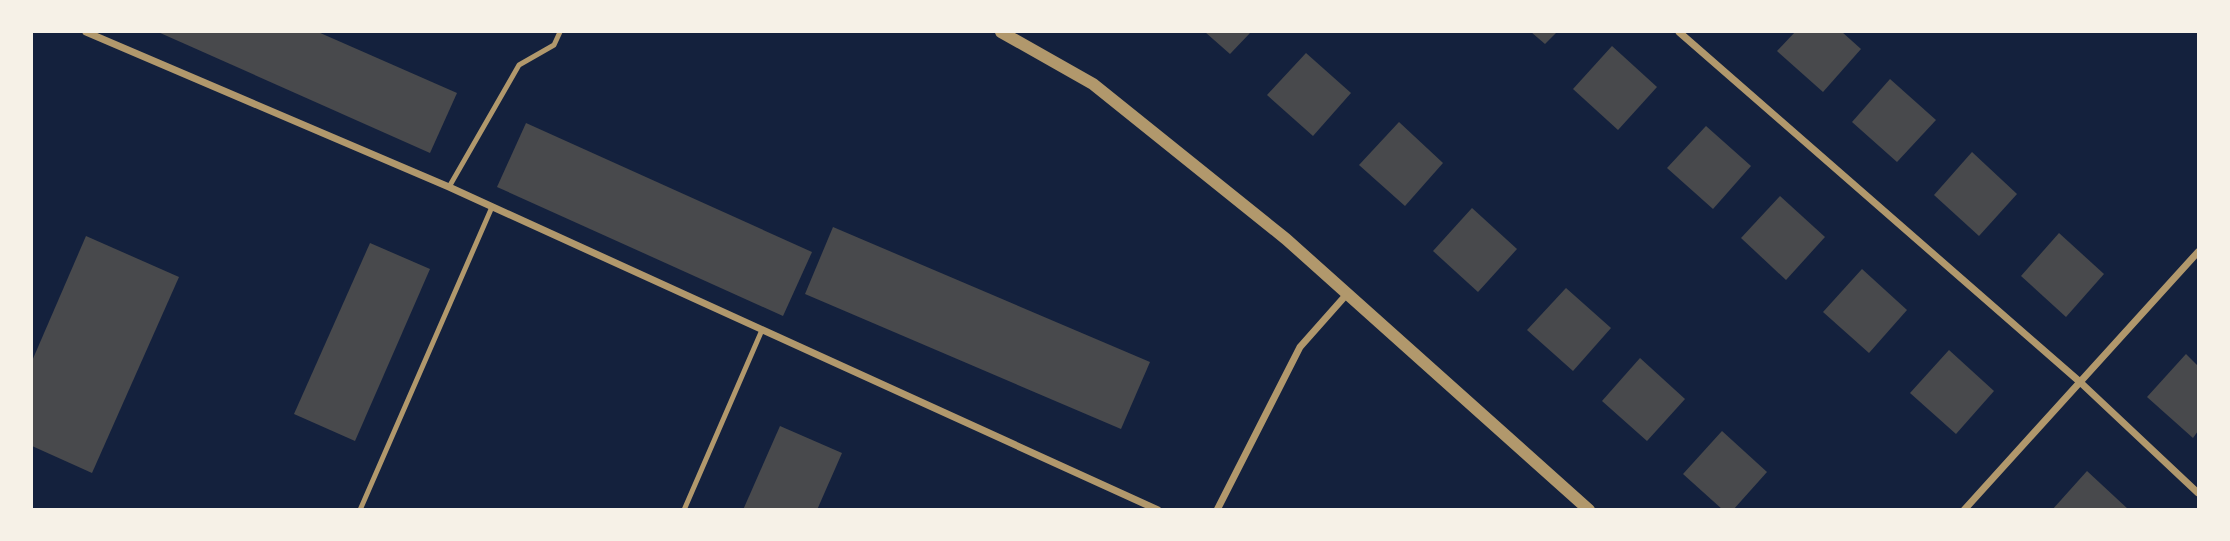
<svg xmlns="http://www.w3.org/2000/svg" width="2230" height="541" font-family="Manrope,sans-serif">
<style>
.building{fill:#48494c}
.lines{fill:none;stroke-linecap:round;stroke-linejoin:round}
.service{stroke:#b1986c;stroke-width:5}
.minor{stroke:#b1986c;stroke-width:7}
.tertiary{stroke:#b1986c;stroke-width:12}
</style>
<rect width="100%" height="100%" fill="#14213d"/>
<g class="building">
<path d="M158,32H318L457,93L430,153Z"/>
<path d="M1205,32H1251L1230,54Z"/>
<path d="M1531,32H1557L1545,44Z"/>
<path d="M1795,32H1842L1861,49L1823,92L1777,51Z"/>
<path d="M1612,46L1657,87L1618,130L1573,89Z"/>
<path d="M1306,53L1351,93L1313,136L1267,95Z"/>
<path d="M1890,79L1936,120L1897,162L1852,122Z"/>
<path d="M1399,122L1443,163L1405,206L1359,165Z"/>
<path d="M526,123L812,252L783,316L497,187Z"/>
<path d="M1706,126L1751,166L1713,209L1667,168Z"/>
<path d="M1972,152L2017,194L1979,236L1934,195Z"/>
<path d="M1780,196L1825,237L1786,280L1741,238Z"/>
<path d="M1472,208L1517,249L1478,292L1433,251Z"/>
<path d="M833,227L1150,362L1121,429L805,294Z"/>
<path d="M2059,233L2104,274L2066,317L2021,276Z"/>
<path d="M86,236L179,277L92,473L32,446V361Z"/>
<path d="M370,243L430,269L355,441L294,414Z"/>
<path d="M1862,269L1907,310L1869,353L1823,312Z"/>
<path d="M1566,288L1611,328L1573,371L1527,330Z"/>
<path d="M1949,350L1994,391L1956,434L1910,393Z"/>
<path d="M2186,354L2198,366V431L2193,438L2147,397Z"/>
<path d="M1640,358L1685,399L1647,441L1602,401Z"/>
<path d="M780,426L842,453L817,510H743Z"/>
<path d="M1722,431L1767,472L1733,510H1723L1683,474Z"/>
<path d="M2087,471L2129,510H2052Z"/>
</g>
<g class="lines">
<g class="service">
<path d="M449,187L519,65L554,45L560,32"/>
<path d="M360,510L492,207"/>
<path d="M684,510L762,330"/>
</g>
<g class="minor">
<path d="M86,32L449,187L1158,510"/>
<path d="M1679,32L2080,382L2198,493"/>
<path d="M1217,510L1300,347L1347,294"/>
<path d="M1964,510L2198,252"/>
</g>
<path class="tertiary" d="M1001,32L1093,84L1286,239L1589,510"/>
</g>
<rect width="2230" height="541" fill="none" stroke="#f6f1e7" stroke-width="66"/>
</svg>
